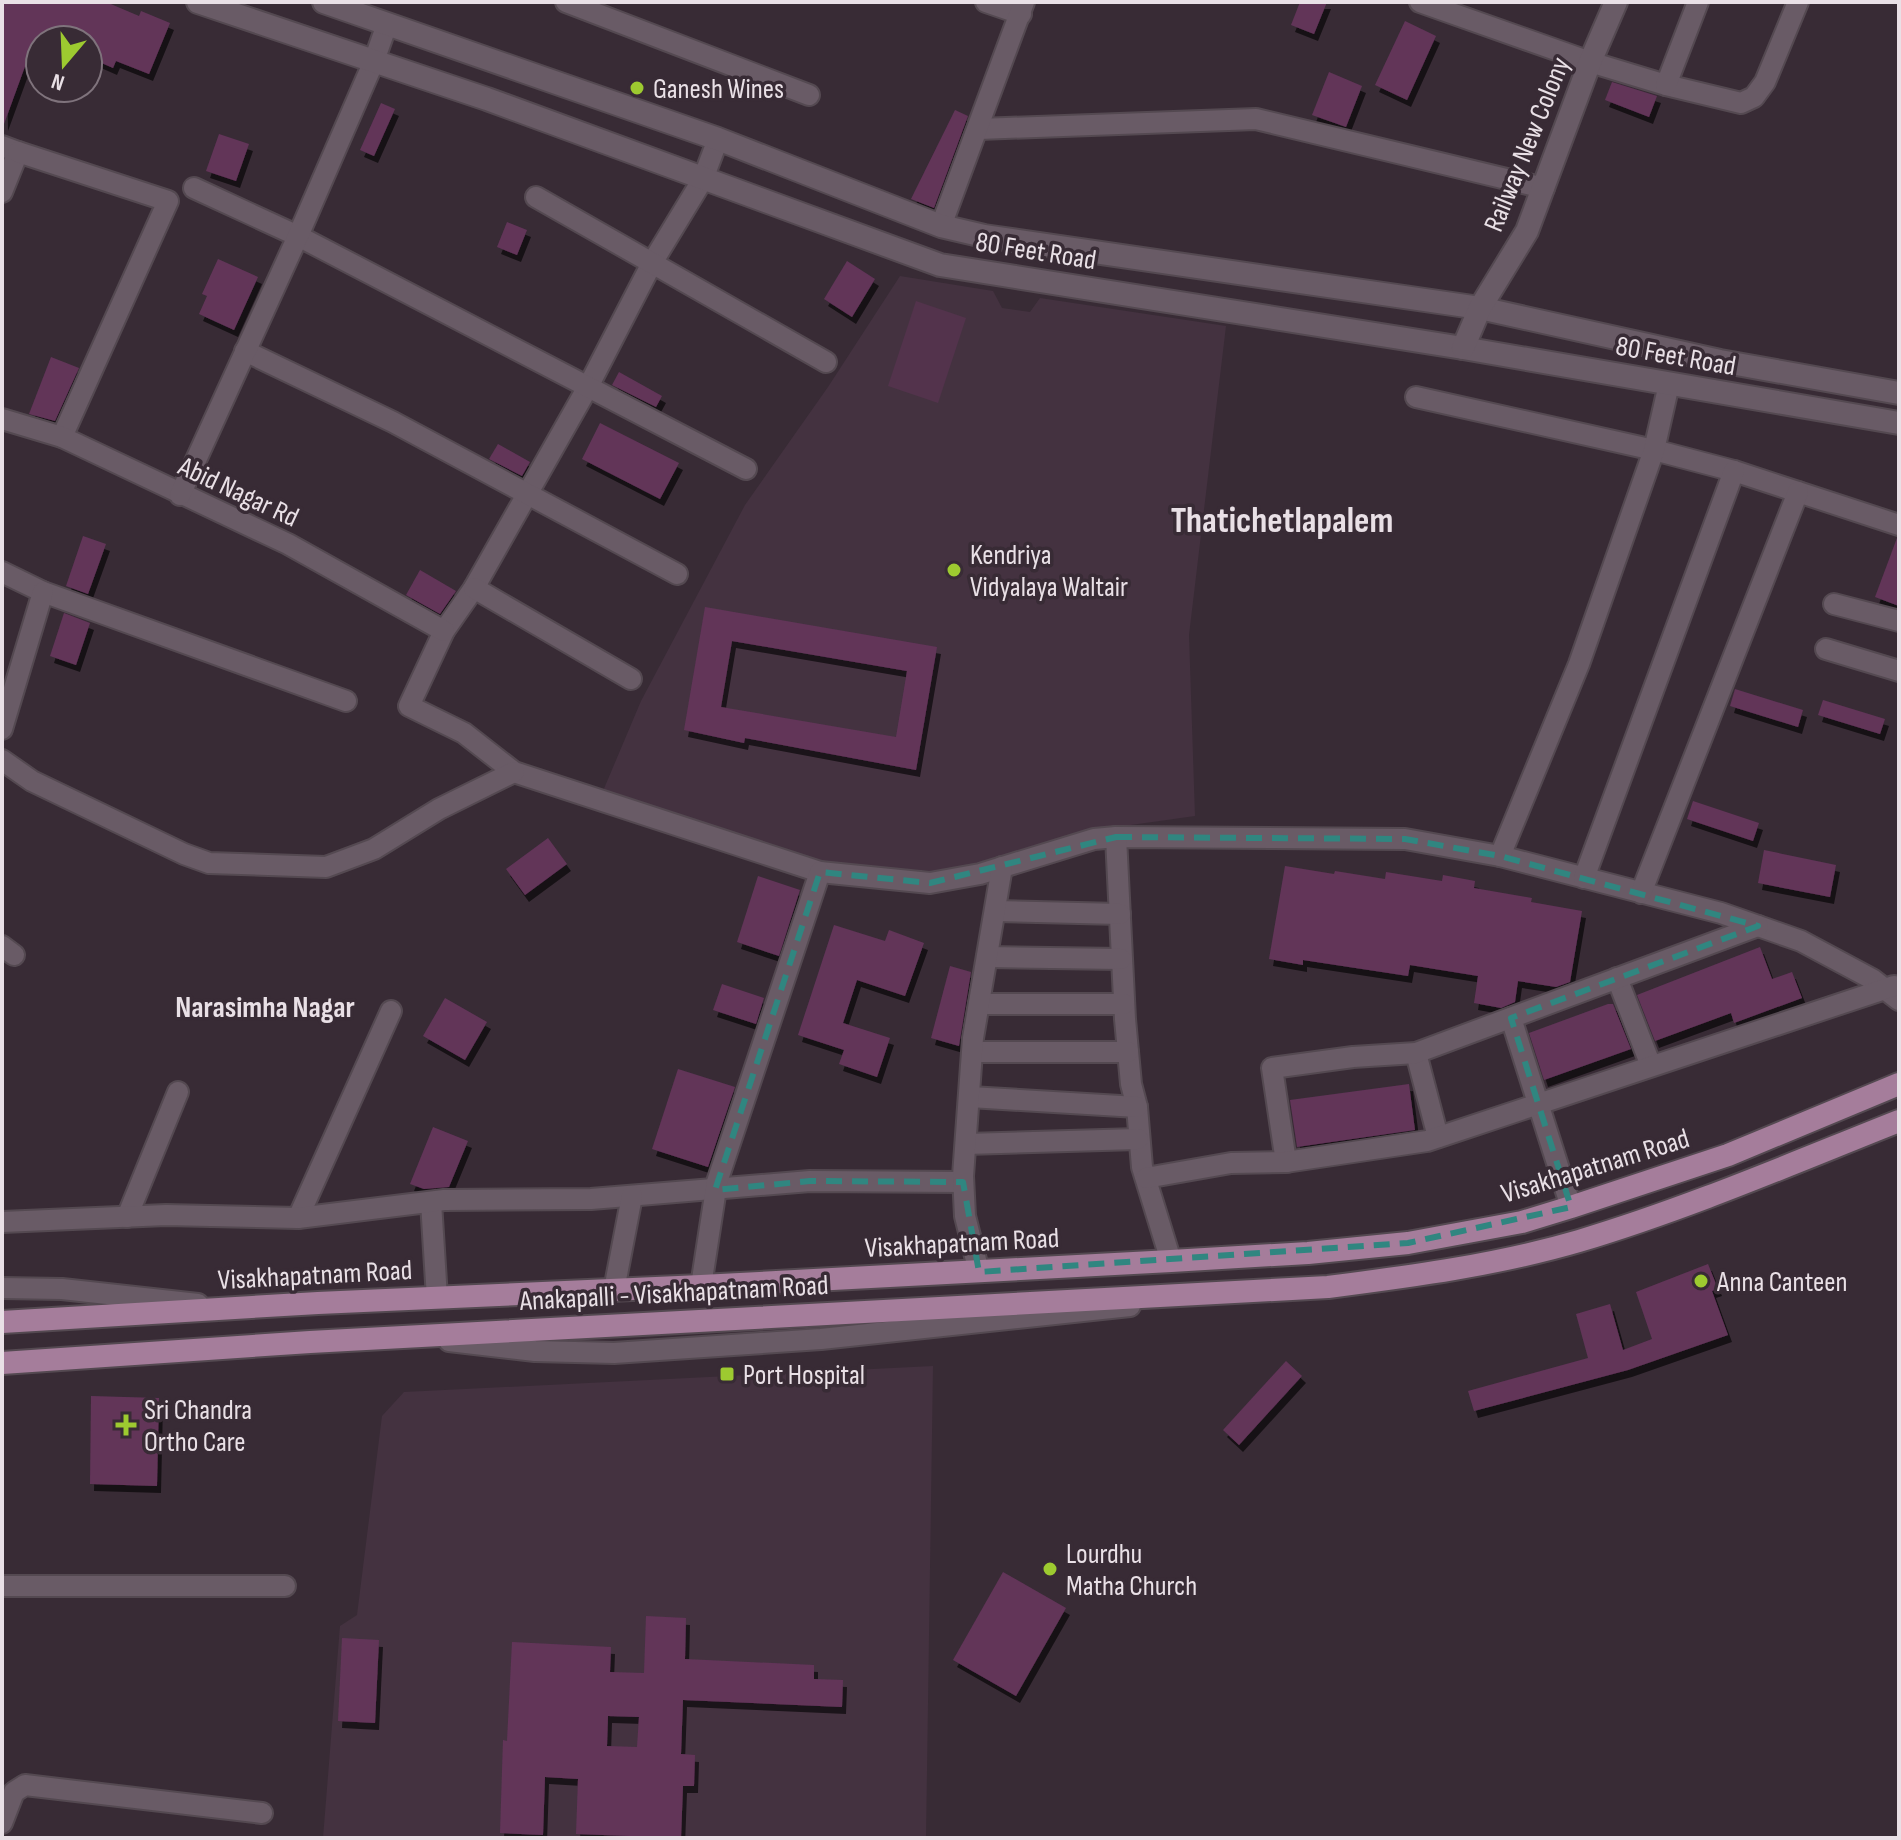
<svg xmlns="http://www.w3.org/2000/svg" width="1901" height="1840" font-family="'Sofia Sans Condensed',sans-serif">
<style>
.built{fill:#443240}
.green{fill:#53334c}
.building{fill:#623459;fill-rule:evenodd;filter:url(#shadow)}
.lines{fill:none;stroke-linecap:round;stroke-linejoin:round}
.minor-casing{stroke:#544951;stroke-width:24}
.tertiary-casing{stroke:#544951;stroke-width:26}
.primary-casing{stroke:#544951;stroke-width:26}
.minor{stroke:#695b66;stroke-width:20}
.tertiary{stroke:#695b66;stroke-width:22}
.primary{stroke:#a57d9b;stroke-width:22}
.marked{fill:none;stroke:#308680;stroke-width:6;stroke-dasharray:16 10;stroke-linejoin:round}
.poi-dot{fill:#9dca30;stroke:#382b35;stroke-width:3}
.labels{text-anchor:middle;stroke-width:7;stroke-linejoin:round;paint-order:stroke}
.poi-label{font-size:28px;fill:#e9e0e6;stroke:#382b35;text-anchor:start}
.street-label{font-size:28px;fill:#e9e0e6;stroke:#382b35}
.neighbourhood-label{font-size:30px;font-weight:bold;fill:#e9e0e6;stroke:#382b35}
.district-label{font-size:36px;font-weight:bold;fill:#e9e0e6;stroke:#382b35}
</style>
<defs>
<filter id="shadow"><feDropShadow dx="4" dy="7" stdDeviation="0" flood-color="#0009"/></filter>
</defs>
<rect width="100%" height="100%" fill="#382b35"/>
<g class="built">
<path d="M900,276L993,291L1002,308L1030,312L1040,298L1226,326L1189,635L1195,816L1081,832L946,872L827,863L603,791L641,701L745,505L828,387Z"/>
<path d="M933,1366L926,1838H323L340,1626L357,1615L382,1416L404,1392Z"/>
</g>
<path class="green" d="M916,301L966,318L938,403L888,386Z"/>
<g class="building">
<path d="M2,2H106L139,16L141,11L170,23L149,74L116,61L113,68L88,57V40L35,39L4,124Z"/>
<path d="M1300,2H1327L1314,34L1291,25Z"/>
<path d="M1405,21L1436,36L1407,100L1375,85Z"/>
<path d="M1329,72L1362,86L1346,127L1312,115Z"/>
<path d="M1612,82L1657,96L1649,117L1605,100Z"/>
<path d="M381,103L395,109L374,156L360,150Z"/>
<path d="M955,110L968,116L934,208L911,199Z"/>
<path d="M219,134L249,144L236,181L206,171Z"/>
<path d="M507,222L527,230L517,255L497,247Z"/>
<path d="M218,259L258,277L234,330L199,314L207,296L202,294Z"/>
<path d="M847,261L875,279L852,317L824,299Z"/>
<path d="M51,357L79,368L55,421L29,414Z"/>
<path d="M619,372L662,396L656,407L612,385Z"/>
<path d="M600,423L679,463L660,499L582,459Z"/>
<path d="M498,444L530,462L522,476L489,459Z"/>
<path d="M83,536L106,544L88,594L66,586Z"/>
<path d="M1897,538H1899V606L1875,597Z"/>
<path d="M420,570L456,591L440,614L406,595Z"/>
<path d="M705,607L937,647L916,770L745,738L744,743L684,730ZM732,641L907,671L896,737L721,707Z"/>
<path d="M64,613L90,623L76,665L50,656Z"/>
<path d="M1735,689L1803,710L1798,727L1730,706Z"/>
<path d="M1823,700L1885,719L1880,734L1818,715Z"/>
<path d="M1693,801L1759,823L1753,841L1687,819Z"/>
<path d="M548,838L567,864L525,895L506,869Z"/>
<path d="M1764,850L1836,865L1830,897L1758,883Z"/>
<path d="M1285,866L1334,874L1335,871L1385,879L1386,872L1442,881L1443,875L1475,881L1474,888L1532,898L1531,902L1582,911L1570,982L1556,987L1518,981L1515,1002L1501,1008L1474,1003L1478,976L1410,965L1408,976L1303,960V965L1269,959Z"/>
<path d="M758,876L800,890L779,956L737,942Z"/>
<path d="M834,925L885,941L889,930L924,943L905,996L857,980L843,1023L890,1038L877,1077L839,1064L844,1050L798,1035Z"/>
<path d="M1760,947L1772,979L1792,972L1802,998L1734,1023L1731,1013L1655,1041L1637,995Z"/>
<path d="M950,966L971,972L959,1046L931,1038Z"/>
<path d="M722,984L764,998L756,1024L713,1010Z"/>
<path d="M445,998L487,1022L465,1060L423,1036Z"/>
<path d="M1608,1004H1613L1631,1049L1544,1080L1529,1033Z"/>
<path d="M678,1069L735,1087L708,1167L652,1149Z"/>
<path d="M1409,1084L1415,1130L1297,1147L1290,1100Z"/>
<path d="M433,1127L468,1141L449,1187L424,1189L410,1184Z"/>
<path d="M1708,1264L1718,1289L1712,1291L1728,1335L1628,1370L1474,1411L1468,1391L1588,1358L1576,1314L1610,1304L1623,1350L1652,1339L1636,1292Z"/>
<path d="M1286,1361L1302,1376L1239,1445L1223,1430Z"/>
<path d="M91,1396L159,1398L157,1486L90,1484Z"/>
<path d="M1003,1572L1066,1608L1016,1696L953,1660Z"/>
<path d="M646,1616L686,1618L685,1659L814,1665V1679L843,1680L842,1707L683,1700L681,1754L695,1755L694,1786H683L681,1838L576,1834L578,1779L545,1777L543,1835L500,1833L503,1740L507,1741L512,1642L611,1647L610,1672L644,1673ZM608,1716L639,1717L637,1747L607,1746Z"/>
<path d="M342,1638L379,1640L375,1723L338,1721Z"/>
</g>
<g class="lines">
<g class="minor-casing">
<g id="minor">
<path d="M566,2L809,95"/>
<path d="M986,2L1021,14"/>
<path d="M1420,2L1590,62L1666,85L1741,103L1754,97L1765,82L1798,2"/>
<path d="M1666,85L1698,2"/>
<path d="M979,129L1256,119L1544,188"/>
<path d="M718,139L703,179L652,263L589,385L474,588L444,631L409,706L464,733L514,772L820,872L930,883L980,874L1094,839L1116,837L1405,839L1500,856L1721,913L1801,941L1872,979L1899,1000"/>
<path d="M2,146L18,152L2,192"/>
<path d="M18,152L168,201L62,437"/>
<path d="M194,188L298,236L746,469"/>
<path d="M536,197L826,362"/>
<path d="M941,226L1024,2"/>
<path d="M245,351L393,422L677,574"/>
<path d="M1416,397L1654,450L1734,471L1899,525"/>
<path d="M2,419L62,437L288,544L444,631"/>
<path d="M180,495L298,236L374,61L387,24"/>
<path d="M2,572L43,592L346,701"/>
<path d="M474,588L631,679"/>
<path d="M1834,604L1899,621"/>
<path d="M1826,649L1899,671"/>
<path d="M2,729L43,592"/>
<path d="M2,760L32,781L184,854L209,863L326,867L374,849L439,809L514,772"/>
<path d="M1116,837L1125,1019L1131,1084L1137,1107L1142,1167L1171,1261"/>
<path d="M1500,856L1579,664L1654,450L1669,384"/>
<path d="M1584,878L1734,471"/>
<path d="M1641,893L1798,492"/>
<path d="M995,911L1120,914"/>
<path d="M2,946L14,955"/>
<path d="M987,957L1121,959"/>
<path d="M1617,978L1651,1066"/>
<path d="M979,1004H1124"/>
<path d="M1511,1018L1571,1207"/>
<path d="M973,1052H1128"/>
<path d="M1416,1053L1438,1137"/>
<path d="M970,1097L1137,1107"/>
<path d="M966,1144L1138,1139"/>
<path d="M1286,1162L1272,1068L1353,1057L1416,1053L1758,926"/>
<path d="M1146,1178L1231,1163L1286,1162L1427,1141L1894,986"/>
<path d="M431,1202L437,1298"/>
<path d="M127,1217L178,1092"/>
<path d="M298,1218L391,1011"/>
<path d="M2,1222L166,1215L298,1218L444,1200L591,1199L810,1181L963,1182"/>
<path d="M979,1272L965,1216L963,1176L973,1038L1002,867"/>
<path d="M701,1286L717,1182L820,872"/>
<path d="M2,1288L62,1289L198,1304"/>
<path d="M614,1290L632,1196"/>
<path d="M449,1341L535,1351L614,1353L821,1339L1130,1306"/>
<path d="M2,1586H285"/>
<path d="M2,1823L14,1792L25,1785L262,1813"/>
</g>
</g>
<g class="tertiary-casing">
<g id="tertiary">
<path d="M198,2L487,99L940,265L1463,348L1899,423"/>
<path d="M324,2L718,139L941,226L984,236L1480,308L1720,361L1899,393"/>
<path d="M1463,348L1480,308L1527,231L1590,62L1616,2"/>
</g>
</g>
<g class="primary-casing">
<g id="primary">
<path d="M2,1322L318,1303L701,1286L1171,1261L1308,1253L1408,1243L1522,1222L1571,1207L1728,1155L1899,1084"/>
<path d="M2,1363L310,1342L1328,1287C1413,1276 1497,1265 1579,1241C1689,1208 1793,1163 1899,1121"/>
</g>
</g>
<use href="#minor" class="minor"/>
<use href="#tertiary" class="tertiary"/>
<use href="#primary" class="primary"/>
</g>
<path class="marked" d="M1116,837L1405,839L1500,856L1758,926L1511,1018L1571,1207L1408,1243L979,1272L963,1182L810,1181L715,1190L820,872L930,883Z"/>
<g class="poi-dot">
<circle cx="637" cy="88" r="8"/>
<circle cx="954" cy="570" r="8"/>
<circle cx="1701" cy="1281" r="8"/>
<rect x="719" y="1366" width="16" height="16" rx="4"/>
<path d="M122 1413h8v8h8v8h-8v8h-8v-8h-8v-8h8z"/>
<circle cx="1050" cy="1569" r="8"/>
</g>
<g class="labels">
<g class="poi-label">
<text x="653" y="98">Ganesh Wines</text>
<text x="970" y="564">Kendriya<tspan x="970" dy="32">Vidyalaya Waltair</tspan></text>
<text x="1717" y="1291">Anna Canteen</text>
<text x="743" y="1384">Port Hospital</text>
<text x="144" y="1419">Sri Chandra<tspan x="144" dy="32">Ortho Care</tspan></text>
<text x="1066" y="1563">Lourdhu<tspan x="1066" dy="32">Matha Church</tspan></text>
</g>
<g class="street-label">
<text transform="translate(1526 144) rotate(-68)" y="10">Railway New Colony</text>
<text transform="translate(1036 250) rotate(9)" y="10">80 Feet Road</text>
<text transform="translate(1676 355) rotate(10)" y="10">80 Feet Road</text>
<text transform="translate(239 491) rotate(25)" y="10">Abid Nagar Rd</text>
<text transform="translate(1595 1165) rotate(-17)" y="10">Visakhapatnam Road</text>
<text transform="translate(962 1242) rotate(-3)" y="10">Visakhapatnam Road</text>
<text transform="translate(315 1274) rotate(-3)" y="10">Visakhapatnam Road</text>
<text transform="translate(674 1292) rotate(-3)" y="10">Anakapalli - Visakhapatnam Road</text>
</g>
<g class="neighbourhood-label">
<text x="265" y="1017">Narasimha Nagar</text>
</g>
<g class="district-label">
<text x="1282" y="532">Thatichetlapalem</text>
</g>
</g>
<rect width="1901" height="1840" fill="none" stroke="#e9e0e6" stroke-width="8"/>
<g transform="translate(64 64) rotate(199)"><circle r="38" fill="#382b35" stroke="#7f737c" stroke-width="2"/>
<path d="M0-6L14 30L0 20L-14 30Z" fill="#9dca30"/>
<text y="-12" font-size="22" font-weight="bold" text-anchor="middle" fill="#e9e0e6">N</text>
</g>
</svg>
